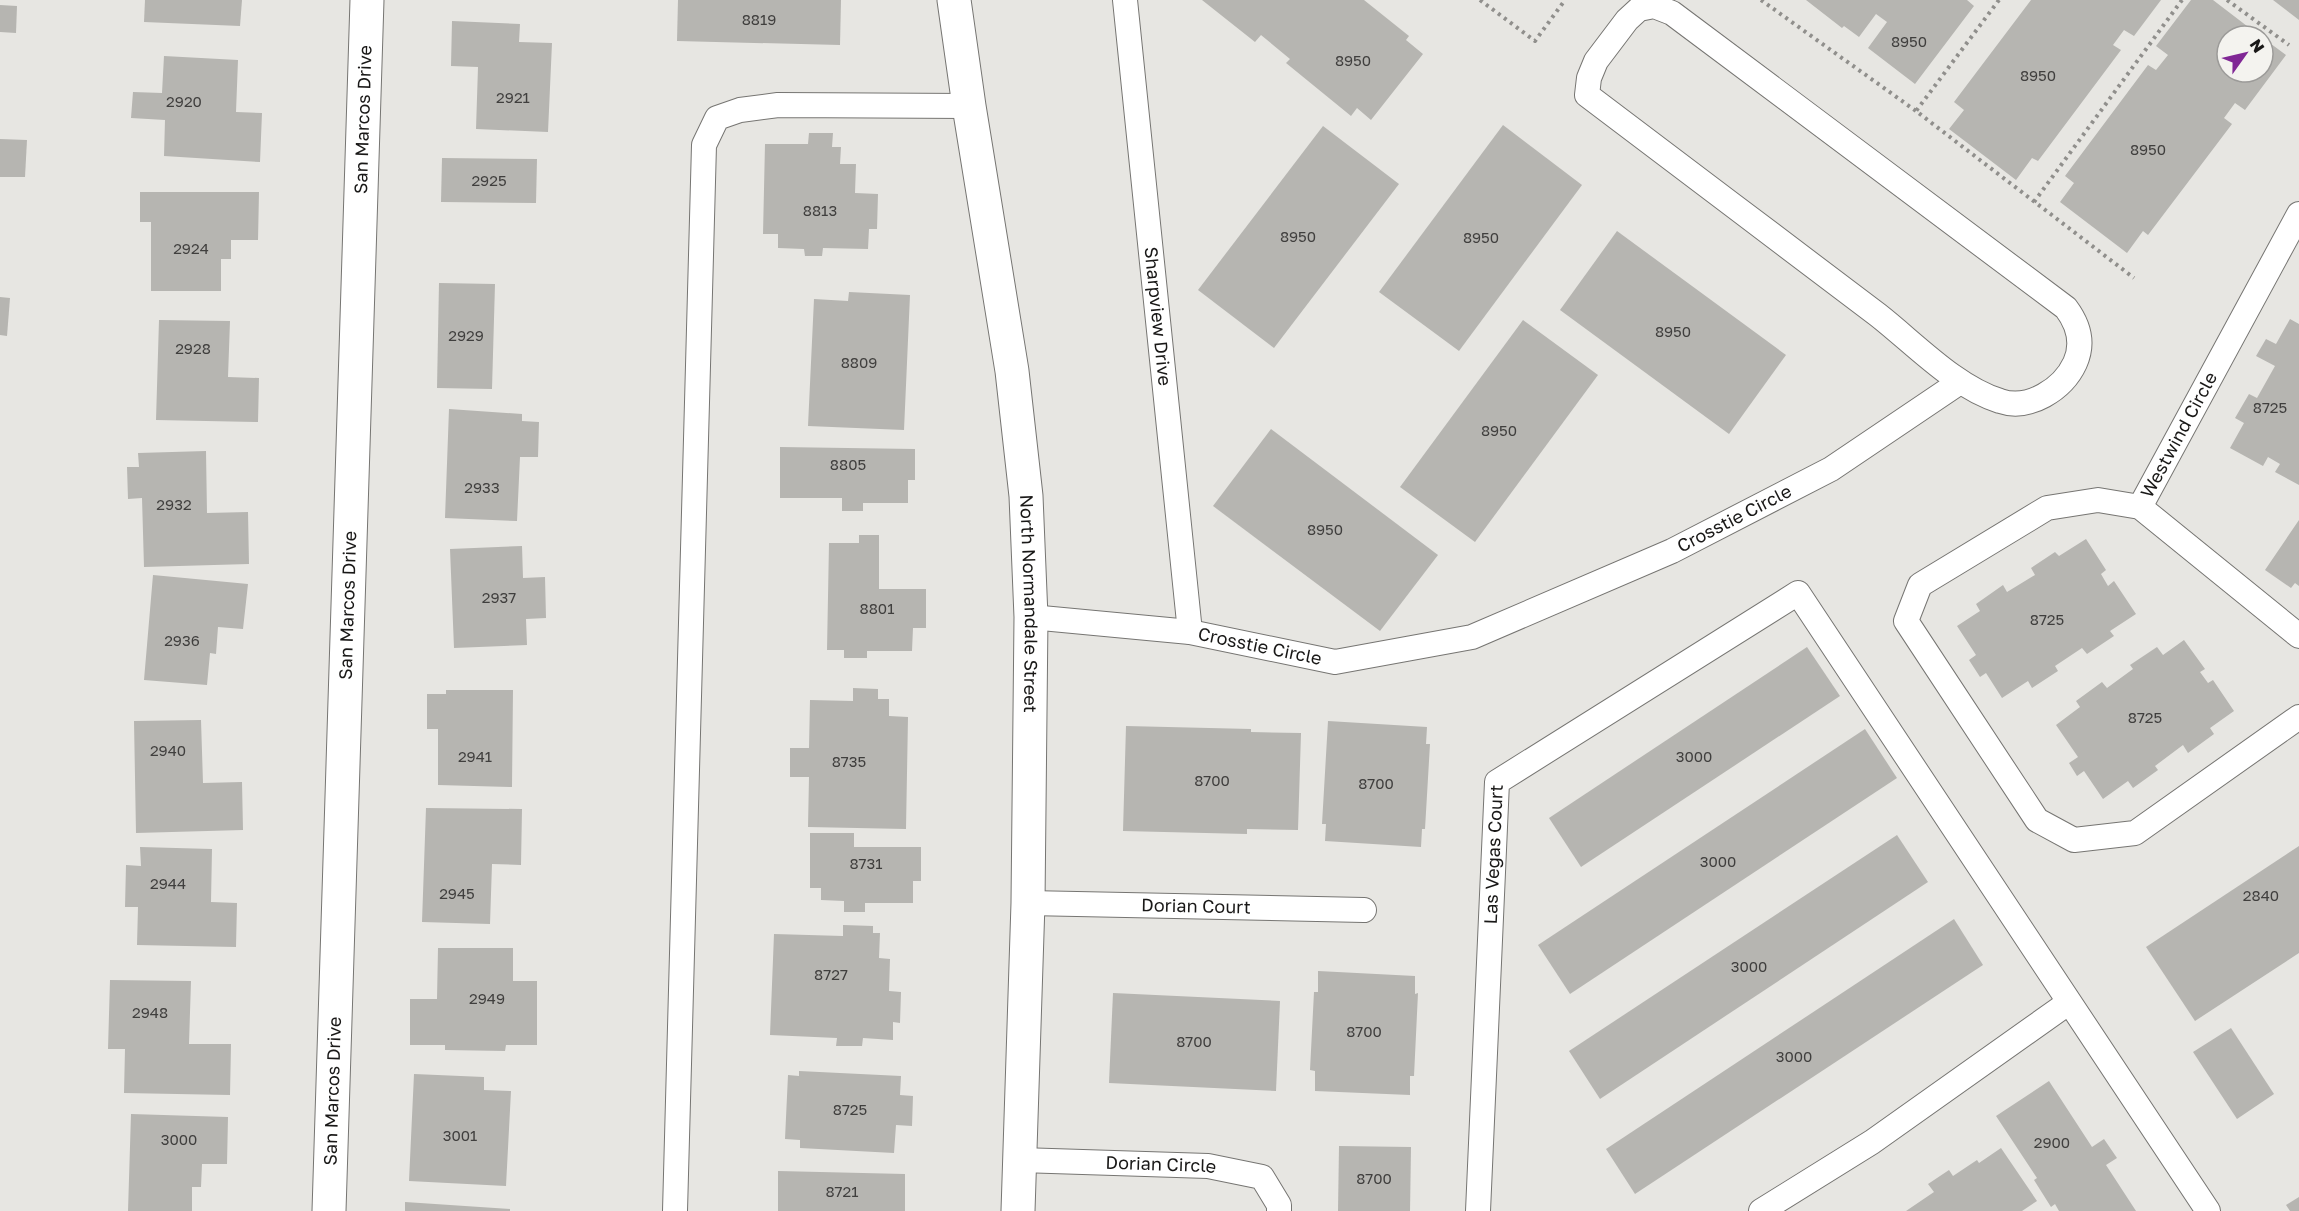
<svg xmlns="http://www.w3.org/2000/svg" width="2299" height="1211" font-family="'Golos Text',sans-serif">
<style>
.building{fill:#b6b5b1}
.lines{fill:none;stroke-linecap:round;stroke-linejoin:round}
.service-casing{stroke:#767572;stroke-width:26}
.minor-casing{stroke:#767572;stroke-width:35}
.tertiary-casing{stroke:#767572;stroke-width:35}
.path{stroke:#908f8c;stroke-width:4;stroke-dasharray:3 4.5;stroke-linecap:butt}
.service{stroke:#fff;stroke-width:24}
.minor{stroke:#fff;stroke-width:33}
.tertiary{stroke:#fff;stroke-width:33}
.labels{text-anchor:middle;stroke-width:5;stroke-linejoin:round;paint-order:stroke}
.number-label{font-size:15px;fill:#403f3e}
.street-label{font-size:18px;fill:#191817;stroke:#f4f3ef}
</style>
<rect width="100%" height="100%" fill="#e7e6e2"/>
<g class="building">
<path d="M145,0H242L240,26L144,22Z"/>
<path d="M678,0H841L840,45L677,41Z"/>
<path d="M1202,0H1364L1409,36L1406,40L1423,54L1371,120L1357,108L1351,116L1286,63L1290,59L1261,35L1255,42Z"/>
<path d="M1806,0H1967L1974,6L1915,84L1868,48L1887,22L1876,14L1859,37L1844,26L1842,28Z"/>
<path d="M2031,0H2161L2134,36L2124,30L2113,45L2121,50L2038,161L2032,158L2016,180L1949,129L1964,110L1954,102Z"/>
<path d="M2191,0H2213L2260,36H2227V72H2263V38L2286,55L2245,110L2235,103L2224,118L2232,124L2148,235L2143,231L2127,253L2060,202L2074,183L2065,176L2148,65L2156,70L2168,55L2156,46Z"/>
<path d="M2273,0H2299V20Z"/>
<path d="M0,5L17,6L16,33L0,32Z"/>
<path d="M452,21L520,24L519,42L552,43L548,132L476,129L478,67L451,66Z"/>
<path d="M164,56L238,60L236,112L262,113L260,162L164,156L165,120L131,118L133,92L162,93Z"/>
<path d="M1503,125L1582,185L1459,351L1379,292Z"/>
<path d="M1323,126L1399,184L1274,348L1198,290Z"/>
<path d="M809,133H833L832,147H841L840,164H856L855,193L878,194L877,229H869L868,249L823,248L822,256H805L804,249L778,248V234H763L765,144H808Z"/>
<path d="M0,139L27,140L25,177H0Z"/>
<path d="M442,158L537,159L536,203L441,202Z"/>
<path d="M140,192H259L258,240H231V259H221V291H151V222H140Z"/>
<path d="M1617,231L1786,355L1729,434L1560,310Z"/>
<path d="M439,283L495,284L492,389L437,388Z"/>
<path d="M849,292L910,295L904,430L808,426L814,299L848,301Z"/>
<path d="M0,297L10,298L7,336L0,335Z"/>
<path d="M2290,319L2299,324V485L2275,472L2280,464L2268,457L2263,466L2230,448L2244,423L2235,418L2249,394L2257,398L2275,366L2256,356L2266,339L2276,344Z"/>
<path d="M159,320L230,321L228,377L259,378L258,422L156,420Z"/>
<path d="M1523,320L1598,375L1475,542L1400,487Z"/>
<path d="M449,409L522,414V421L539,422L538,457H520L517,521L445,518Z"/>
<path d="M1271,429L1438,555L1380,631L1213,506Z"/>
<path d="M780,447L915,449V480H908V503H863V511H842V498H780Z"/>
<path d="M206,451L207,513L248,512L249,564L144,567L142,498L128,499L127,467H139L138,453Z"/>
<path d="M2299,520V586L2295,583L2291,588L2265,570Z"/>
<path d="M859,535H879V589H926V628H913L912,651H867V658H844V650H827L829,543H859Z"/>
<path d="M2086,539L2106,570L2101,574L2108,586L2114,581L2136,614L2110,631L2114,636L2087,654L2082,648L2055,666L2058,671L2032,688L2028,681L2002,698L1986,673L1980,677L1969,660L1976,655L1957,626L1980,611L1976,604L2003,585L2007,592L2035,575L2031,568L2055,552L2059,556Z"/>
<path d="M522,546L523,578L545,577L546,618L526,619L527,645L454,648L450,549Z"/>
<path d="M153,575L248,584L243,629L218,627L216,654L210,653L207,685L144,680Z"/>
<path d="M2184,640L2205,669L2200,672L2208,683L2213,680L2234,711L2210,728L2214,734L2188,753L2183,745L2155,766L2158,770L2133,788L2128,781L2103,799L2084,771L2077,776L2069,763L2078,757L2056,725L2080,707L2076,701L2102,682L2107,688L2133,669L2130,665L2157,647L2163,655Z"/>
<path d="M1807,647L1840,696L1581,867L1549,818Z"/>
<path d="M853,688L878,689V699H889V716L908,717L906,829L808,827L809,777H790V748H809L810,700L853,701Z"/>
<path d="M446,690H513L512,787L438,785V729H427V694H446Z"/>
<path d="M201,720L203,783L242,782L243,830L136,833L134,721Z"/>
<path d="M1328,721L1427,727L1426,744H1430L1425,829H1422L1421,847L1325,841L1326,824H1322Z"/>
<path d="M1126,726L1251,729V732L1301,733L1298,830L1247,829V834L1123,831Z"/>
<path d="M1865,729L1897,778L1570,994L1538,945Z"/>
<path d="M426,808L522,809L521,865L492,864L490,924L422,922Z"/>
<path d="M810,833H854V847H921V881H913V903H865V912H844V901L821,900V888H810Z"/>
<path d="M1897,835L1928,882L1600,1099L1569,1051Z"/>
<path d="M2299,846V953L2195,1021L2146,947Z"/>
<path d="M140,847L212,849L211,902L237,903L236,947L137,945L138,907H125L126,865L141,866Z"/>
<path d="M1954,919L1983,965L1635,1194L1606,1149Z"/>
<path d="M843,925L873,926V933H880L879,958L890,959L889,991L901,992L900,1023L893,1022V1040L863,1038L862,1046H836L837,1038L770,1035L774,934L843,936Z"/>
<path d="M438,948H513V981H537V1045H506L505,1051L445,1050V1045H410V999H437Z"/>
<path d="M1318,971L1415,976V994L1418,993L1414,1076H1410V1095L1315,1091V1071L1310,1070L1314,992H1318Z"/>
<path d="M110,980L191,981L189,1044H231L230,1095L124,1093L125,1049H108Z"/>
<path d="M1113,993L1280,1001L1276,1091L1109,1083Z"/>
<path d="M2231,1028L2274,1094L2237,1119L2193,1052Z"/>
<path d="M799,1071L901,1076L900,1095L913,1096L912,1126L896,1125L894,1153L800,1148V1140L785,1139L788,1075L799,1076Z"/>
<path d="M414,1074L484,1077V1090L511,1091L506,1186L409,1181Z"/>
<path d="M2049,1081L2092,1147L2104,1139L2117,1158L2106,1165L2136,1211H2059L2055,1204L2051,1207L2034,1180L2037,1178L1996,1116Z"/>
<path d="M131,1114L228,1117L227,1164H202L201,1187H192V1211H128Z"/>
<path d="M1339,1146L1411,1147L1410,1211H1338Z"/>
<path d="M2001,1148L2037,1201L2022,1211H1906L1934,1192L1928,1184L1949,1170L1953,1176L1977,1160L1979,1163Z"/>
<path d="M778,1171L905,1174V1211H778Z"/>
<path d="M2299,1197V1211H2290L2286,1205Z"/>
<path d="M405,1202L510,1209V1211H405Z"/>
</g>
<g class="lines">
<g class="service-casing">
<g id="service">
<path id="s1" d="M1125,0L1190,632"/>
<path d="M1654,6L1672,13L2066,308C2078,324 2084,343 2075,363C2063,389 2029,411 2000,401C1955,387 1915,344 1878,315C1781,242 1684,168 1587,95L1589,78L1596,61L1627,20L1639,9Z"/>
<path id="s2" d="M2140,507L2299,214"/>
<path id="s3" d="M1031,617L1190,632L1335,662L1472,637L1672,551L1831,469L1960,382"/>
<path d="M2299,636L2140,507L2098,500L2047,508L1920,585L1906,621L2037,820L2074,840L2135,833L2299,717"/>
<path id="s4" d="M1028,903L1364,910"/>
<path id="s5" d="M1020,1160L1208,1166L1262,1177L1279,1205V1211"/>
<path d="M675,1211L704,145L717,118L740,110L778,105L969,106"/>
<path id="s6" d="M1478,1211L1497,782L1798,593L2208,1211"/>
<path d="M1761,1211L1872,1142L2068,1003"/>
</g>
</g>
<g class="minor-casing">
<g id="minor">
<path id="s7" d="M329,1211L367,0"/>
</g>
</g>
<g class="tertiary-casing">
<g id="tertiary">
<path id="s8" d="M954,0L969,106L1012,371L1026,496L1031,617L1028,903L1018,1211"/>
</g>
</g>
<g class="path">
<path d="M1480,0L1535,41L1565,0"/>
<path d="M1761,0L1916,111"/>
<path d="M1999,0L1916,111L2134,278"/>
<path d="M2227,0L2289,45"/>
<path d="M2034,202L2182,0"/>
</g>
<use href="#service" class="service"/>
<use href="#minor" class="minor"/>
<use href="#tertiary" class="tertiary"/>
</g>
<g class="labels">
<g class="number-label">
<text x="759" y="25">8819</text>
<text x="1909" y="47">8950</text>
<text x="1353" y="66">8950</text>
<text x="2038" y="81">8950</text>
<text x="513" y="103">2921</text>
<text x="184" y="107">2920</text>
<text x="2148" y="155">8950</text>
<text x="489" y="186">2925</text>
<text x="820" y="216">8813</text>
<text x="1298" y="242">8950</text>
<text x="1481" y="243">8950</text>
<text x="191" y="254">2924</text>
<text x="1673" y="337">8950</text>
<text x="466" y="341">2929</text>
<text x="193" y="354">2928</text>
<text x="859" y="368">8809</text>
<text x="2270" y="413">8725</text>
<text x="1499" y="436">8950</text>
<text x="848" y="470">8805</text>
<text x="482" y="493">2933</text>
<text x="174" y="510">2932</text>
<text x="1325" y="535">8950</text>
<text x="499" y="603">2937</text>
<text x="877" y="614">8801</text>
<text x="2047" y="625">8725</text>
<text x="182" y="646">2936</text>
<text x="2145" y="723">8725</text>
<text x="168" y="756">2940</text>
<text x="475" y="762">2941</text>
<text x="1694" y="762">3000</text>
<text x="849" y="767">8735</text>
<text x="1212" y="786">8700</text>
<text x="1376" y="789">8700</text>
<text x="1718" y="867">3000</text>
<text x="866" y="869">8731</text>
<text x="168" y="889">2944</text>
<text x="457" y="899">2945</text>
<text x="2261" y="901">2840</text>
<text x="1749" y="972">3000</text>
<text x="831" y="980">8727</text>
<text x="487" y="1004">2949</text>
<text x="150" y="1018">2948</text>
<text x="1364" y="1037">8700</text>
<text x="1194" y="1047">8700</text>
<text x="1794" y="1062">3000</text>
<text x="850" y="1115">8725</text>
<text x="460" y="1141">3001</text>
<text x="179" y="1145">3000</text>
<text x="2052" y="1148">2900</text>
<text x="1374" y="1184">8700</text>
<text x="842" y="1197">8721</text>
</g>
<g class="street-label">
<text dy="6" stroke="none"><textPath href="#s7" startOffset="1092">San Marcos Drive</textPath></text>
<text dy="6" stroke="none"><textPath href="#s1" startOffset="318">Sharpview Drive</textPath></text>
<text dy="6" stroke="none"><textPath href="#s2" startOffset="82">Westwind Circle</textPath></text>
<text dy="6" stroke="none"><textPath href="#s3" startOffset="735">Crosstie Circle</textPath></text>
<text dy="6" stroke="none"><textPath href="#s8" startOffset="609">North Normandale Street</textPath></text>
<text dy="6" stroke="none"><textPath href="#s7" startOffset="606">San Marcos Drive</textPath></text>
<text dy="6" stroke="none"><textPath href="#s3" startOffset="231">Crosstie Circle</textPath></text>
<text dy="6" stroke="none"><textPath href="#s6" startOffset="357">Las Vegas Court</textPath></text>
<text dy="6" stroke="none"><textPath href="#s4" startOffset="168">Dorian Court</textPath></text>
<text dy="6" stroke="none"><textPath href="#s7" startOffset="120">San Marcos Drive</textPath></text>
<text dy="6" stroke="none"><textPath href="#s5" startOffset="141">Dorian Circle</textPath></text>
</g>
</g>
<g transform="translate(2245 54) rotate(56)"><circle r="28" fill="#f4f3ef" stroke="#9c9b99" stroke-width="1.5"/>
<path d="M0-4.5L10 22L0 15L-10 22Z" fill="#802795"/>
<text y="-9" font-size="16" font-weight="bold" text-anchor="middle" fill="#191817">N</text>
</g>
</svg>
